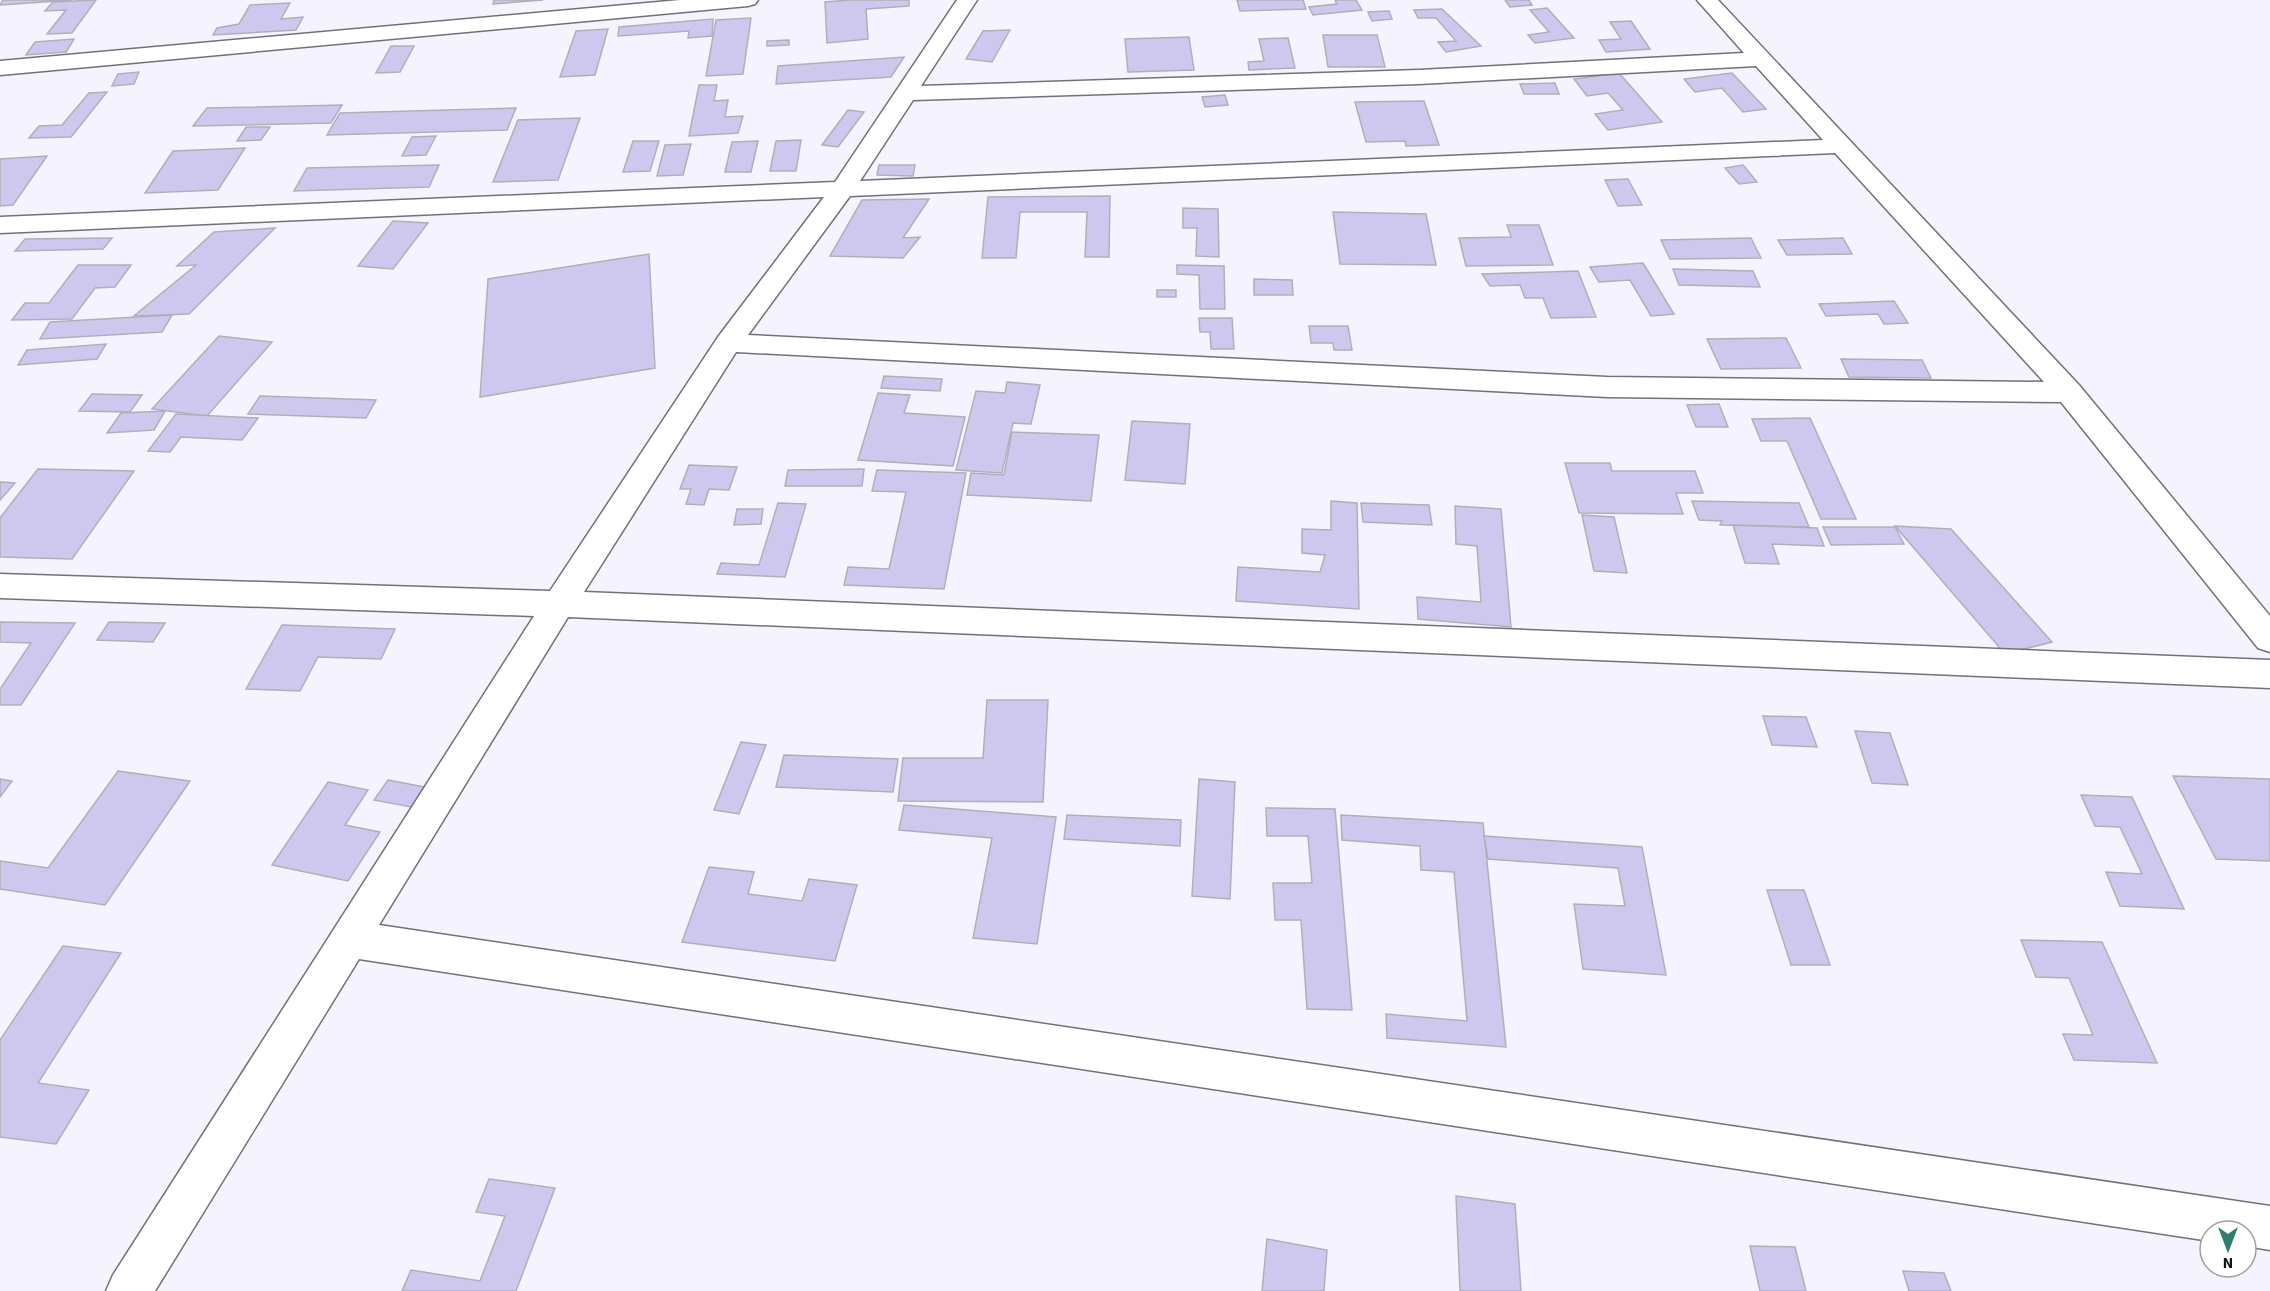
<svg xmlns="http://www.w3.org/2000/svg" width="2270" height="1291" font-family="'Source Sans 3',sans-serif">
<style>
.building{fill:#cfc8ee;stroke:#b0afb9;stroke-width:1.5}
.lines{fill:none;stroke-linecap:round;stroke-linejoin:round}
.street-casing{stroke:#71717a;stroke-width:3}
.street{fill:#fff;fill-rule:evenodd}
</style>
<rect width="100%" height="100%" fill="#f4f3fe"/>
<g class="building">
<path d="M3,0H72L0,5Z"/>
<path d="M96,0L72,33L47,34L66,10L45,11L53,2Z"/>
<path d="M494,0H543L493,4Z"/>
<path d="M850,0H909V6L866,9L868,39L827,43L825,2Z"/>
<path d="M1237,0H1303L1306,9L1240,11Z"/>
<path d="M1335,0H1356L1362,10L1313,15L1309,7L1337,4Z"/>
<path d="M1505,0H1529L1532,5L1510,7Z"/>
<path d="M290,3L281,19L303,17L296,30L213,35L217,28L239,24L250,5Z"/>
<path d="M1547,8L1574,38L1535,43L1528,35L1549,32L1530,10Z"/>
<path d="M1442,9L1481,46L1446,52L1438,42L1456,41L1436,18H1418L1414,10Z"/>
<path d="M1389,11L1392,19L1372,21L1368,12Z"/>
<path d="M751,18L743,74L706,76L716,20Z"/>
<path d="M713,19L712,36L688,38L689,31L618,36L619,27Z"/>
<path d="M1631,21L1650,49L1606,52L1599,40L1621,39L1610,22Z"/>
<path d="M608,29L595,75L560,77L576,31Z"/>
<path d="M1010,30L992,62L966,59L983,31Z"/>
<path d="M1323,35H1377L1385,67H1328Z"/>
<path d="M1189,37L1194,70L1128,72L1125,39Z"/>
<path d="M1288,38L1295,68L1249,70L1248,62L1264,61L1259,39Z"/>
<path d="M74,39L66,52L26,55L35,42Z"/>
<path d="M789,40V45L767,46V41Z"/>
<path d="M391,46H414L400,72L376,73Z"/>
<path d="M904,57L891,77L776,84L778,66Z"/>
<path d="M139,72L134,84L112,86L118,74Z"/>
<path d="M1619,73L1662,122L1608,130L1595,114L1623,110L1608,93L1587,96L1574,79Z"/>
<path d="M1732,73L1766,109L1743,112L1722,88L1695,92L1684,79Z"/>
<path d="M1555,83L1559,94H1524L1520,84Z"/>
<path d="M699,85H717L714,101L728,100L725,117L743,116L738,133L689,136Z"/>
<path d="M107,92L71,137L29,138L39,126L62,125L89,93Z"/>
<path d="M1225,95L1228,105L1205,107L1202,97Z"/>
<path d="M1424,101L1439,145L1406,146L1405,141L1366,142L1355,102Z"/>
<path d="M342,105L331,123L193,126L207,108Z"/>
<path d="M516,108L507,130L327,135L340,113Z"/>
<path d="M848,110L864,112L838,147L822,145Z"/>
<path d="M580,118L558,180L493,182L518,120Z"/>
<path d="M246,127H270L261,140L237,141Z"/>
<path d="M436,136L426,155L402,156L412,137Z"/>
<path d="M801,140L796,171H770L776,141Z"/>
<path d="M633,141H659L650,171L623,172Z"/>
<path d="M758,141L751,172H725L732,142Z"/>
<path d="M691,144L683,175L657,176L665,145Z"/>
<path d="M245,148L218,190L145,193L173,151Z"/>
<path d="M47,156L13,205L0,206V159Z"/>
<path d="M439,165L429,187L294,191L307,168Z"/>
<path d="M879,165H915L913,176L877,175Z"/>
<path d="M1743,165L1757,182L1739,184L1725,168Z"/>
<path d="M1628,179L1642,205L1618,206L1605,180Z"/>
<path d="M1110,196L1109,257H1085L1087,212H1020L1016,258H982L988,197Z"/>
<path d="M929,199L903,238L920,237L903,258L830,256L862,200Z"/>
<path d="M1183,208L1218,209L1219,257L1196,256L1197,228H1183Z"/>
<path d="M1333,212L1426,214L1436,265L1340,264Z"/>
<path d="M393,221L428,223L393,269L358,266Z"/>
<path d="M1507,225H1539L1553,265L1466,266L1459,238L1511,237Z"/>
<path d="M275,228L189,314L134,316L196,265L177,266L214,232Z"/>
<path d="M112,238L103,249L15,251L25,239Z"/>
<path d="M1751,238L1761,258L1670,259L1661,240Z"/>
<path d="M1843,238L1852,254L1787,255L1778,240Z"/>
<path d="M649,254L655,368L480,397L488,279Z"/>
<path d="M1643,263L1674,314L1651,316L1630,280L1599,282L1590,267Z"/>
<path d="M78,265H131L115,287L95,288L72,319L12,320L25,303H49Z"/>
<path d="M1177,265L1224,266L1225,309H1200L1199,275L1177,274Z"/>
<path d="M1673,269L1753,271L1760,287L1679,285Z"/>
<path d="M1578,271L1596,317L1551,318L1543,298H1525L1520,285L1490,286L1482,274Z"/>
<path d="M1254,279L1292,280L1293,295H1254Z"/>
<rect x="1157" y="290" width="19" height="7"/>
<path d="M1894,301L1908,323L1884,324L1878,314L1826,316L1819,304Z"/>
<path d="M172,315L162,332L40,339L50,322Z"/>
<path d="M1199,318H1232L1234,349H1211L1210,332H1200Z"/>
<path d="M1309,326H1348L1352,350H1334L1333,343H1311Z"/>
<path d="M219,336L272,342L207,416L152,409Z"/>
<path d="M1786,338L1801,368L1721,369L1707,339Z"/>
<path d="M106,344L97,359L18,365L27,350Z"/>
<path d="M1841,359L1922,360L1931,378L1849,377Z"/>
<path d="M884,376L942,379L940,391L881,388Z"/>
<path d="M1007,382L1040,385L1031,424L1013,423L1002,473L956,470L976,391L1005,393Z"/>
<path d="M878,393L910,395L904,413L965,417L953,466L858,460Z"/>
<path d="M92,394L142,395L130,412L79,411Z"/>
<path d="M260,396L376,400L366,418L248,414Z"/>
<path d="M1719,404L1728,427H1696L1687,405Z"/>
<path d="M165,411L154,430L107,433L121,413Z"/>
<path d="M176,414L258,418L242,440L181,437L170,452L148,451Z"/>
<path d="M1810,418L1856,519H1821L1787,441H1761L1752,419Z"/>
<path d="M1132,421L1190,424L1185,484L1125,480Z"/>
<path d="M1012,432L1099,435L1091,501L967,495L971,473L1004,475Z"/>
<path d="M1565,463H1610L1612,471H1695L1703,493H1676L1683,514L1579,513Z"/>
<path d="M689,465L737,467L729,490L709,489L704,505L686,504L691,489H680Z"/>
<path d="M38,469L134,471L72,559L0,557V518Z"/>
<path d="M864,469L862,486H785L788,470Z"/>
<path d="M877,470L966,473L944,589L844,585L848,567L889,569L906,492L872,491Z"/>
<path d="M0,482L15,483L0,500Z"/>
<path d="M1331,501L1357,503L1359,609L1236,601L1238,567L1320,572L1325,555L1302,553V529L1331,530Z"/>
<path d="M1692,501L1799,503L1809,527L1720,525L1722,521L1699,520Z"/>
<path d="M778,503L806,504L785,577L717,574L721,563L759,565Z"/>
<path d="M1361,503L1429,505L1432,525L1363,522Z"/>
<path d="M1455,506L1501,509L1511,627L1418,619L1417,597L1481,602L1477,546L1456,544Z"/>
<path d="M737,509H763L761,524L734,525Z"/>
<path d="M1582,515L1614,517L1627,573L1594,571Z"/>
<path d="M1733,525L1817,528L1824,546L1772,544L1779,564L1745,563Z"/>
<path d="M1895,526L1951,529L2052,642L2005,654Z"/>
<path d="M1823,527H1895L1904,544L1831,545Z"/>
<path d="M0,622L75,623L21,705H0V689L31,643L0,642Z"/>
<path d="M109,622L165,623L153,642L97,640Z"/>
<path d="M282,625L395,629L381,659L318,657L300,691L246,689Z"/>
<path d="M987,700H1048L1043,802L898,801L903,758H983Z"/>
<path d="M1763,716L1806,717L1817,747L1772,745Z"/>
<path d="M1855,731L1890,733L1908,785L1872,783Z"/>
<path d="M741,742L766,745L739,814L714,810Z"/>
<path d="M784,755L898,759L893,792L776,787Z"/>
<path d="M118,771L190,781L105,905L0,889V861L48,868Z"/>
<path d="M2173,776L2270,779V861L2216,859Z"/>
<path d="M0,779L12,781L0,797Z"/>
<path d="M1199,779L1235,782L1230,899L1192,896Z"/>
<path d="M388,780L435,789L422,809L374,800Z"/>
<path d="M328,782L368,790L345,825L380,832L348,881L272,865Z"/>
<path d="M2081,795L2132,797L2184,909L2120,906L2106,872L2142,874L2120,827L2095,826Z"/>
<path d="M904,805L1056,817L1037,944L973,938L992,838L899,830Z"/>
<path d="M1266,808L1335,809L1352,1010L1307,1009L1301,920H1275L1273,883H1312L1308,836H1267Z"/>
<path d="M1067,815L1181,820L1180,846L1064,839Z"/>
<path d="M1341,815L1483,823L1506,1047L1387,1038L1386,1014L1467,1021L1454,872L1421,870L1420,846L1342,840Z"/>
<path d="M1484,836L1642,847L1666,975L1583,969L1574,904L1625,906L1618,868L1488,859Z"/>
<path d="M709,867L754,872L748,894L802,901L809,879L857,885L835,961L682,942Z"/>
<path d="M1767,890H1804L1830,965H1791Z"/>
<path d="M2021,940L2102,942L2157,1063L2074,1060L2063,1034L2093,1035L2069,978L2036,977Z"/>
<path d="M63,946L121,953L38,1083L89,1090L56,1144L0,1137V1040Z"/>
<path d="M489,1179L555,1188L516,1291H402L411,1270L480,1281L505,1216L476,1212Z"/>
<path d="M1456,1196L1515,1204L1521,1291H1460Z"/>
<path d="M1267,1239L1327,1250L1324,1291H1262Z"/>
<path d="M1750,1246L1795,1247L1806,1291H1760Z"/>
<path d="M1903,1271L1944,1273L1951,1291H1909Z"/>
</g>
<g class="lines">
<g class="street-casing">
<g id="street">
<path d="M680,0H758L755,4L748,6L0,75V61Z"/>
<path d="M957,0H977L921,86L1419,70L1744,53L1697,0H1718L2079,385L2270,616V652L2258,648L2061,402L1607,397L736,352L584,592L2270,660V688L568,617L379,925L2270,1206V1250L2246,1246V1231H2210V1241L359,959L155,1291H106L113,1275L534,616L0,598V574L550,591L718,337L824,197L0,233V217L835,182ZM1756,66L1823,140L860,181L913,100L1419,84ZM1835,153L2044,382L1607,377L748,335L850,196Z"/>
</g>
</g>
<use href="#street" class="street"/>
</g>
<g transform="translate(2228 1249) rotate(180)"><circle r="28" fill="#ffffff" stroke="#a1a1a2" stroke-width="1.5"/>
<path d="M0-4.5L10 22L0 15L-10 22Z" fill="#347b74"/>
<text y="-9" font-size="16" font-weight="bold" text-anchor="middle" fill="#141317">N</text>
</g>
</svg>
